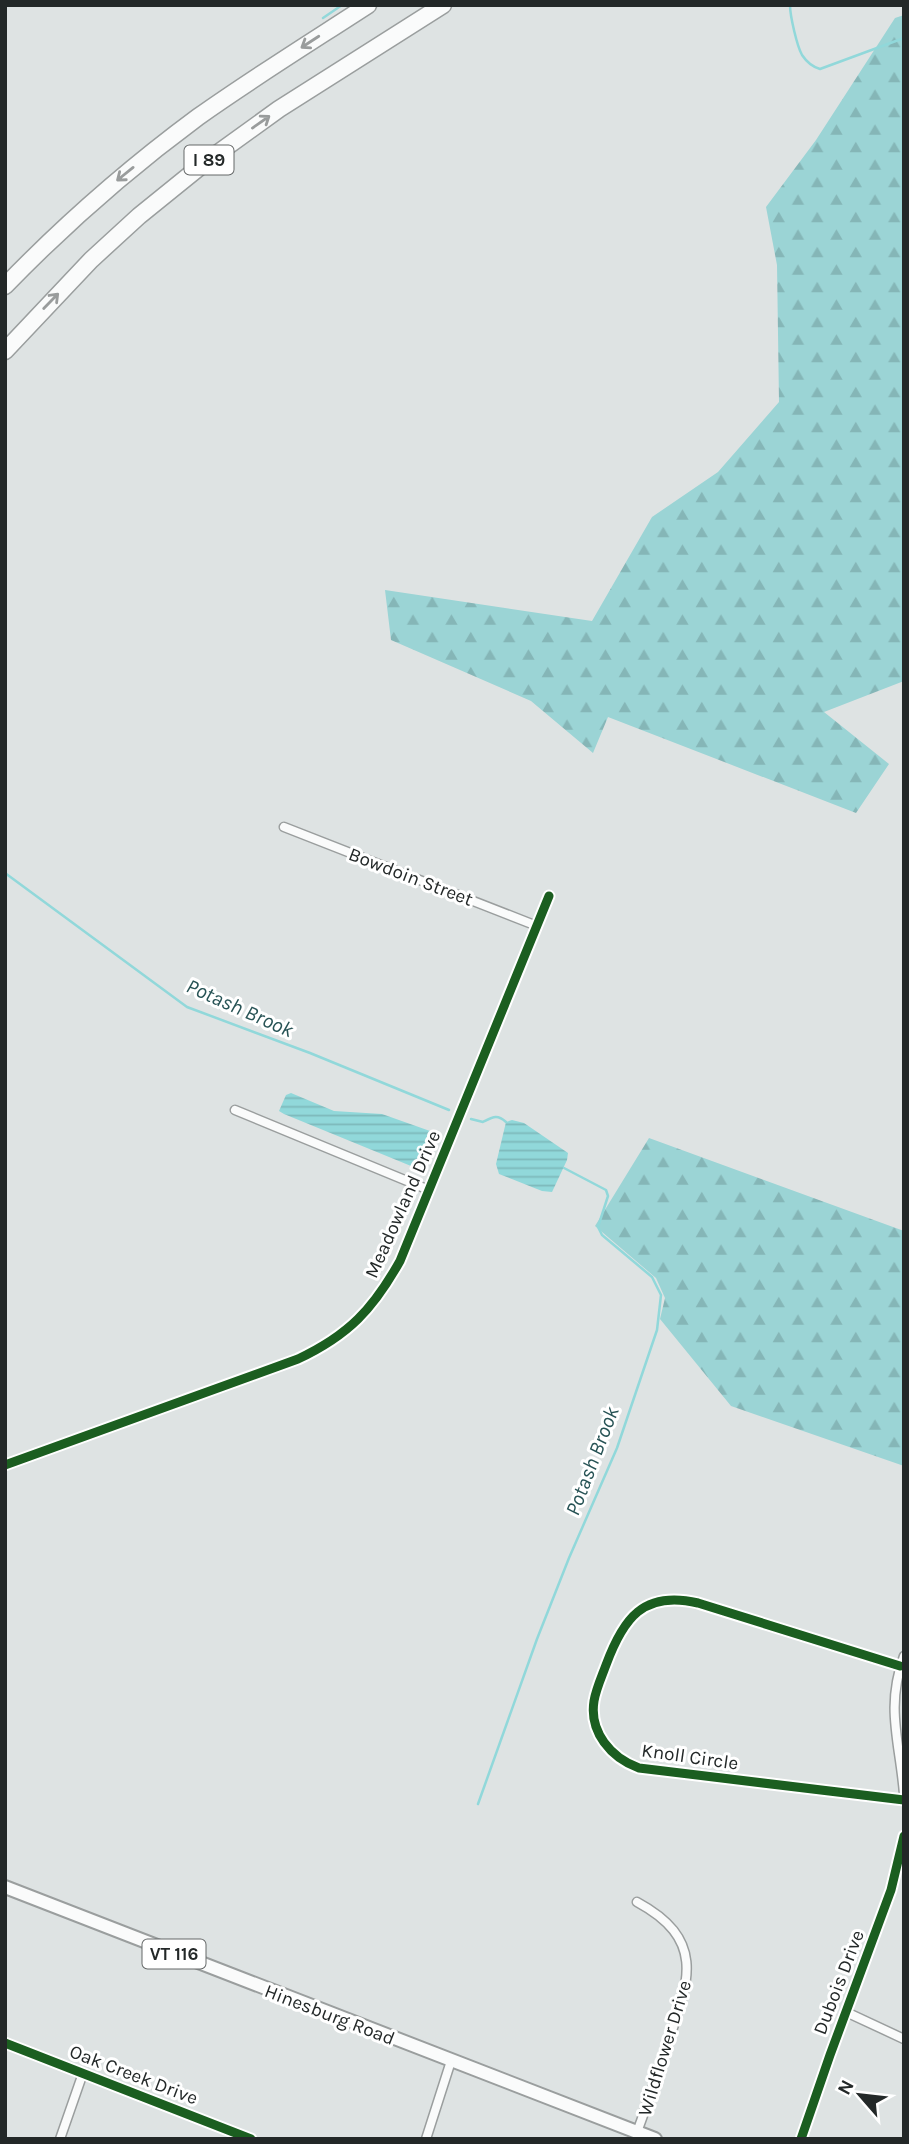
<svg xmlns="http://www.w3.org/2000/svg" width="909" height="2144" font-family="Karla,sans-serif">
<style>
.forest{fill:url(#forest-firs)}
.water{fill:url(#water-rules)}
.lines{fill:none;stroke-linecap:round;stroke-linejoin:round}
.stream{stroke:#91d8da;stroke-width:2.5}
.street-casing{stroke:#9a9e9e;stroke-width:11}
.primary-casing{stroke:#9a9e9e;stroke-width:16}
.highway-casing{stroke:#9a9e9e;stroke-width:19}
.street{stroke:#fafbfb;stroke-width:8}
.primary{stroke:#fafbfb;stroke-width:12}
.highway{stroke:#fafbfb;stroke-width:16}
.cycleway-casing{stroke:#fff;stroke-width:13}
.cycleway{stroke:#1b5e20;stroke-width:9}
.oneway{stroke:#999c9c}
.labels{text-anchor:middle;stroke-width:6;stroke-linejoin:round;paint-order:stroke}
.shield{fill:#fff;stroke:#656868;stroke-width:2}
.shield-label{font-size:18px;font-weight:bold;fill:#232828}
.street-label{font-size:19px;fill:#232828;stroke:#fff}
.water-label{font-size:21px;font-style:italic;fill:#275355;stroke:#fff}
</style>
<defs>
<pattern id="forest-firs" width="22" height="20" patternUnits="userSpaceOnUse" patternTransform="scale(1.75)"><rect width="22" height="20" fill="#9bd4d5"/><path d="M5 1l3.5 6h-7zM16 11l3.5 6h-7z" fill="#85b6b7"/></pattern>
<pattern id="water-rules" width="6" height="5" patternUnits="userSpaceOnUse" patternTransform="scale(1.75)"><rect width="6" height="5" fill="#91d8da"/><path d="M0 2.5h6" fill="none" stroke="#7db9bb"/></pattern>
</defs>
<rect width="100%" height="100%" fill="#dee3e3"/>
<g class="forest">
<path d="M904,15V681L824,712L889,764L856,813L608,717L593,753L531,701L391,640L385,590L592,621L652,517L718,472L779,402L777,265L766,207L816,140L895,18Z"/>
<path d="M649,1138L904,1231V1466L731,1406L660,1319L665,1298L656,1278L595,1226Z"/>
</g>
<g class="water">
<path d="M291,1093L334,1111L382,1114L430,1131L433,1134C430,1145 424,1158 417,1167L411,1166L284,1114L279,1111L286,1095Z"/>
<path d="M512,1120L524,1123L568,1153L567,1160L552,1192L542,1191L499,1174L496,1164L506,1122Z"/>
</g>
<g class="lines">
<g class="stream">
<path d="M790,5C790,16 797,46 802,55C806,61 813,67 820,69L904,38"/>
<path d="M323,18L342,5"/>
<path d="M5,873L187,1007L310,1053L449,1110"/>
<path d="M471,1119L483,1122C493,1117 497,1114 506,1122"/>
<path d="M478,1804L537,1639L569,1558L617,1448L657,1330L661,1295L652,1277L602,1235L598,1227L608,1196L606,1190L564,1168"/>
</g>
<g class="street-casing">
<g id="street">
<path d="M284,827L537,926"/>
<path d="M235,1110L429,1190"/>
<path d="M5,1465L298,1359C349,1335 373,1309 400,1261L549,896"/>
<path d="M904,1656C885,1708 900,1742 904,1794"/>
<path d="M900,1666L698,1603C643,1590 623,1619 606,1665C602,1676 596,1689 594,1701C589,1732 611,1758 639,1768L904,1800"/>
<path d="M637,1902C707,1940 689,1982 667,2045C657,2074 648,2103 637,2132"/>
<path d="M846,2012L904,2039"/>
<path d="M5,2043L251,2139"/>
<path d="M60,2139L83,2073"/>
<path d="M426,2139L451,2061"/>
<path d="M801,2139L830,2055L891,1890L904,1836"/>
</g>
</g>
<g class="primary-casing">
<path id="primary" d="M5,1887L655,2139"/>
</g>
<g class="highway-casing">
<g id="highway">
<path d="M5,286C65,224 129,168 198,117C253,78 311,42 368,5"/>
<path d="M5,351L91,260L139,216L207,161L279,109L443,5"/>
</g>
</g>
<use href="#street" class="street"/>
<use href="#primary" class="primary"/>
<use href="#highway" class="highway"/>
<g class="cycleway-casing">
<g id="cycleway">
<path d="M5,1465L298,1359C349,1335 373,1309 400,1261L549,896"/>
<path d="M900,1666L698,1603C643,1590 623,1619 606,1665C602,1676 596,1689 594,1701C589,1732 611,1758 639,1768L904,1800"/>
<path d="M5,2043L251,2139"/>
<path d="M801,2139L830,2055L891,1890L904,1836"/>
</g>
</g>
<use href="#cycleway" class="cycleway"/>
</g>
<defs><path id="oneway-shaft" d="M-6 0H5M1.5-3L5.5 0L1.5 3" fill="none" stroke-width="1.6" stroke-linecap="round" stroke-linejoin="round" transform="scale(1.75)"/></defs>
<g class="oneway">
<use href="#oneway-shaft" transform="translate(310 42) rotate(147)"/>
<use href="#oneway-shaft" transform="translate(261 122) rotate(-35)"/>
<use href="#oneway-shaft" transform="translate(125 174) rotate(141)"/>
<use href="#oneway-shaft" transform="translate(51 301) rotate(-46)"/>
</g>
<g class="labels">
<g class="shield">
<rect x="184.5" y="145.5" width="49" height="29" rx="5"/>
<rect x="142.5" y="1939.5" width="63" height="29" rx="5"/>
</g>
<g class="shield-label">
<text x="209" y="166">I 89</text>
<text x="174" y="1960">VT 116</text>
</g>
<g class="street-label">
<text transform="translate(411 876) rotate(21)" y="7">Bowdoin Street</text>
<text transform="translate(402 1204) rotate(-66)" y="7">Meadowland Drive</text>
<text transform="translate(690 1756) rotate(8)" y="7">Knoll Circle</text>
<text transform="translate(838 1982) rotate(-69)" y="7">Dubois Drive</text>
<text transform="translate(330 2014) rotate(21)" y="7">Hinesburg Road</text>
<text transform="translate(664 2048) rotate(-73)" y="7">Wildflower Drive</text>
<text transform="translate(134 2074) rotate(21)" y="7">Oak Creek Drive</text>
</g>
<g class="water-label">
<text transform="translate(240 1008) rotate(24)" y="7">Potash Brook</text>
<text transform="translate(592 1461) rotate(-69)" y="7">Potash Brook</text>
</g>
</g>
<rect width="909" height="2144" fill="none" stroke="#232828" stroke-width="14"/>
<g transform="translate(860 2095) rotate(298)" stroke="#ffffff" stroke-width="5" paint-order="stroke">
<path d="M0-5L12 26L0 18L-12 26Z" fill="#232828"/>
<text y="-10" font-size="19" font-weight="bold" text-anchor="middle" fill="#232828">N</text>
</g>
</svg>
